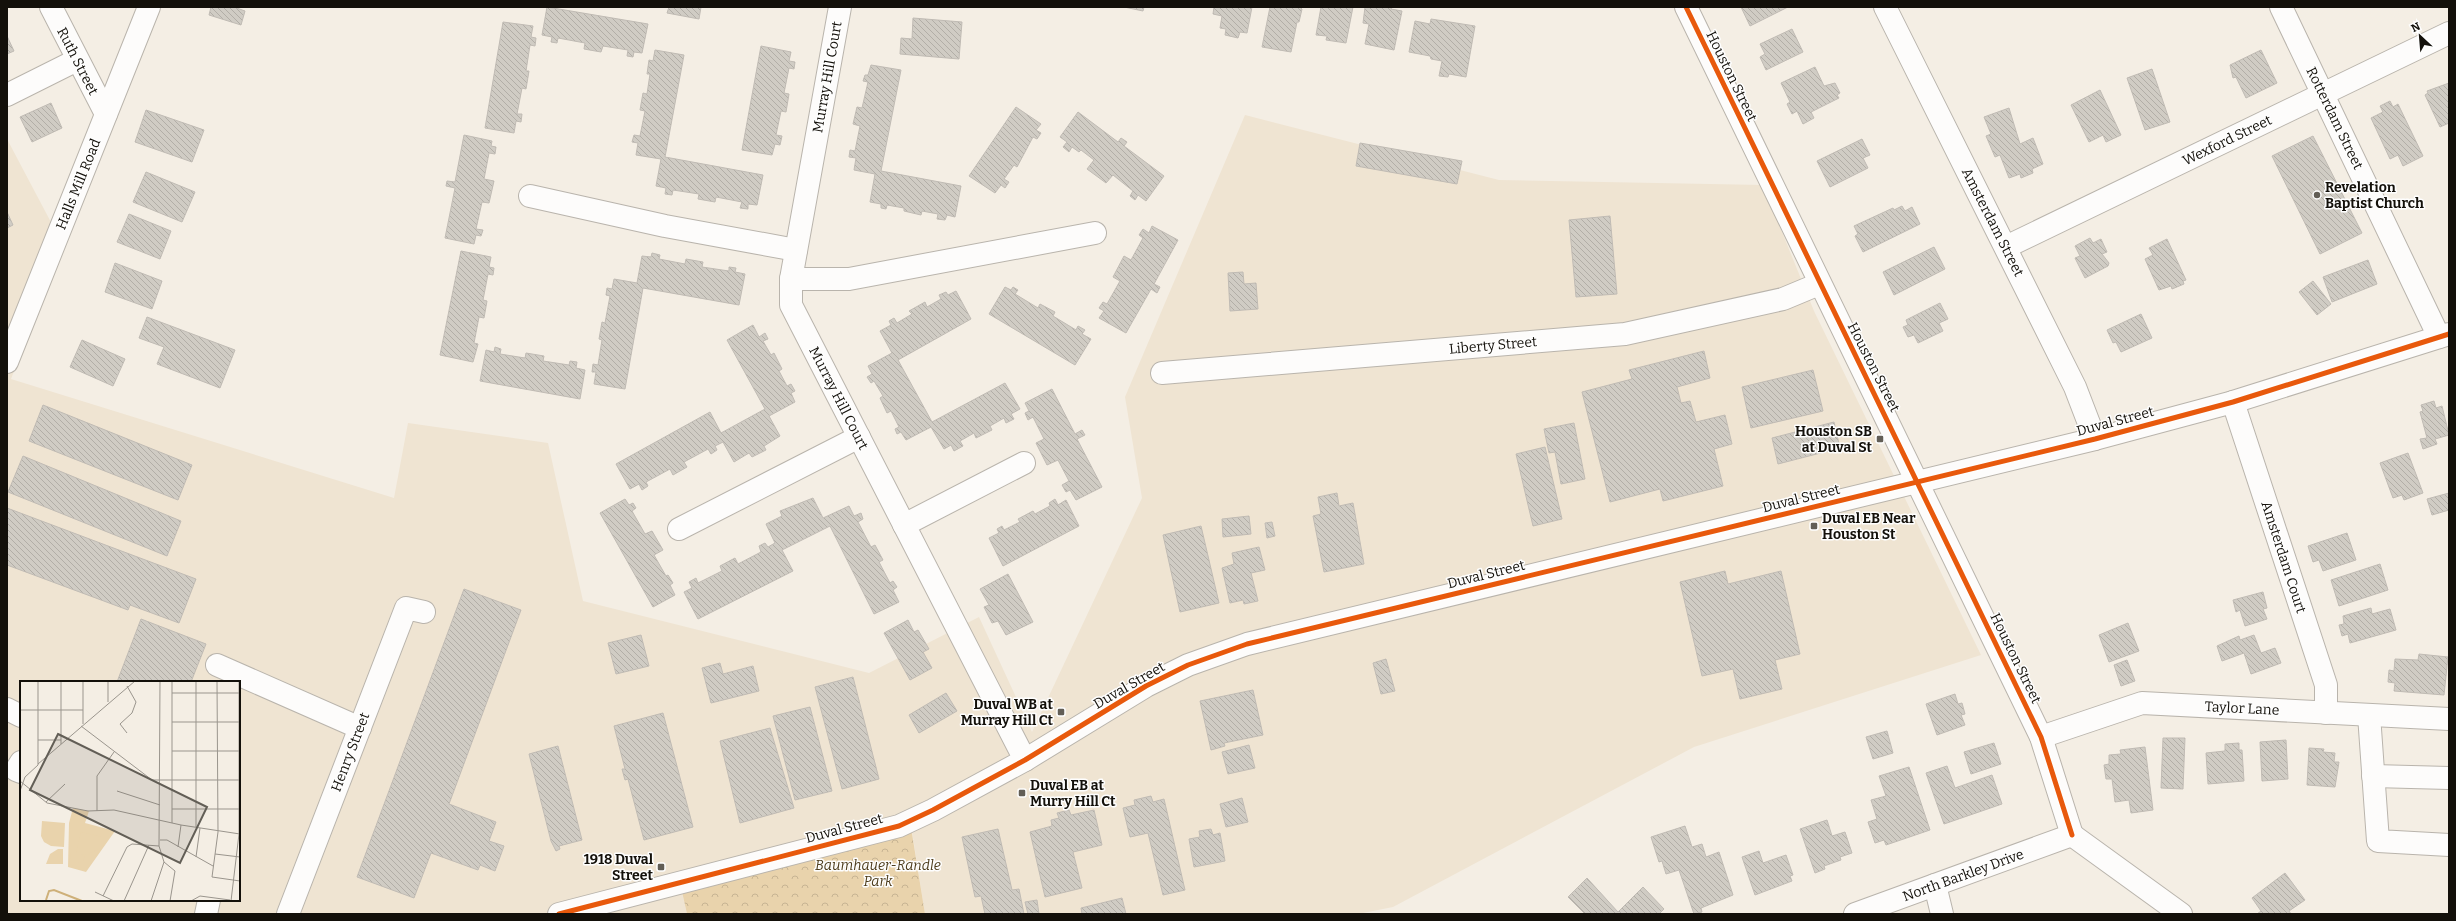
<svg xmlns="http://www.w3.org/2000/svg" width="2456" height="921" font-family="Bitter,serif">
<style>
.built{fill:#efe4d2;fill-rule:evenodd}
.park{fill:url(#park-crowns)}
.building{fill:url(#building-back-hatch);stroke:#c0bbb4}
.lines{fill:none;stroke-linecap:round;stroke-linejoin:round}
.minor-casing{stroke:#b9b4ac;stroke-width:24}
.minor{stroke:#fdfcfb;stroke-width:22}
.cycleway-casing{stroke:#fefefe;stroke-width:8}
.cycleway{stroke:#e8590c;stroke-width:5}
.poi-dot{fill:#625e56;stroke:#fefefe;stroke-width:1.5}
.labels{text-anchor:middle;stroke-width:3;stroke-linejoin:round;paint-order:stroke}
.street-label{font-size:14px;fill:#13100a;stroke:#fefefe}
.poi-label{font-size:14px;font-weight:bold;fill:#13100a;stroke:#fefefe;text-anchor:start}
.park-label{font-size:14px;font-style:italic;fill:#4e3d1c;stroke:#fefefe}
.inset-river{fill:none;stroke:#ceb079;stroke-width:2}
.inset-road{fill:none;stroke:#9a958d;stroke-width:1}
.view{fill:#625e56;fill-opacity:0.15;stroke:#625e56;stroke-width:2}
.inset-edge{fill:none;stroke:#13100a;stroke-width:2}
</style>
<defs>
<pattern id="park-crowns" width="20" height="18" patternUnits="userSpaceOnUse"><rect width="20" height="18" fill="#e9d3ac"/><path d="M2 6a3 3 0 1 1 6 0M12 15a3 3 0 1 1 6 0" fill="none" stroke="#c7b493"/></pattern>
<pattern id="building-back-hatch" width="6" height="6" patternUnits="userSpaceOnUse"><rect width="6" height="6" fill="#d0ccc4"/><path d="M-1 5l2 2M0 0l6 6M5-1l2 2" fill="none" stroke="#b2aea7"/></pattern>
</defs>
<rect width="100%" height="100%" fill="#f4eee4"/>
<path class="built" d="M1245,115L1499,180L1763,185L1814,311L1981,655L1694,747L1393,907L1358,914H925L912,831L682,893L687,914H7V139L63,245L11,379L394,498L408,423L548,443L583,601L869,673L979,617L1032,732L1142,498L1125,397ZM21,682H239V900H21Z"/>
<path class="park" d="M910,821L925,914H687L680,883Z"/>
<g class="building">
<path d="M211,7H234L245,11L241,25L209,15Z"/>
<path d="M547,7L648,24L642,53L634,52L633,57L627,56L628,50L603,46L601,52L584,49L585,43L558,38L557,43L551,42L552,37L542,35Z"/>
<path d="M669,7H701L699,19L667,13Z"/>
<path d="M1124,7H1144L1143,11Z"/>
<path d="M1214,7H1252L1247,33L1240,32L1238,38L1225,35L1226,29L1220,28L1222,16L1213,14Z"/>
<path d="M1270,7H1300L1302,9L1299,22H1297L1291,52L1262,47Z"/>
<path d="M1321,7H1353L1346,43L1326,40L1327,36L1316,35Z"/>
<path d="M1365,7H1392L1391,9L1402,11L1394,50L1365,44L1369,24L1363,23Z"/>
<path d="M1741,7H1788L1750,26Z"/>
<path d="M913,18L962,22L959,59L900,54L901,38L912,39Z"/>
<path d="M1431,19L1475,26L1466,77L1449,74L1448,77L1439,76L1442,61L1431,59L1430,56L1409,52L1415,21L1430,24Z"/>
<path d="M503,22L533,26L531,37L536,38L535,46L530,45L526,71H529L526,89L522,88L517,114H522L521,122L516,121L514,133L485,128Z"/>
<path d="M1792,29L1803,52L1766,70L1760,57L1765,54L1760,44Z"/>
<path d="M7,36L14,51L7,54Z"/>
<path d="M761,46L791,52L789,61L795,62L794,69L789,68L784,93L789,94L786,112L781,111L776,135L782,136L780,145L775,144L772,155L742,150Z"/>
<path d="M655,50L684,55L665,157L763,175L757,205L748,204V209L740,208L742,202L716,197L715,202L698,199L699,194L673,190L672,195L665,194L666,188L656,186L661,159L636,155L638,143L632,142L634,135L640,136L645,111L640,110L643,93L647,94L650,74H647L649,60L653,61Z"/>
<path d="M2261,50L2277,83L2246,98L2236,77L2233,78L2230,65Z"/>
<path d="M871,65L901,70L881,171L961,186L955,217L947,215L945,220L937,219L938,214L922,211L921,215L904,211V208L887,205L886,209L881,208V204L870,202L875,174L854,170L856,158L849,157L850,150L855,151L860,126L853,124L857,107L862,108L868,82L863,81L865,75H868Z"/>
<path d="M1815,67L1824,86L1835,83L1840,93L1837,95L1839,98L1811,112L1814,118L1803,124L1797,111L1792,114L1787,104L1790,102L1781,83Z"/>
<path d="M2152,69L2170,122L2145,130L2127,78Z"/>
<path d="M2449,83V123L2440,127L2425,95L2428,93L2427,91Z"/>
<path d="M2100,90L2121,135L2106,142L2103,135L2089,142L2071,105Z"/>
<path d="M2390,101L2393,107L2398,104L2423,156L2403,166L2398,155L2390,159L2371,118L2383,112L2380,106Z"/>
<path d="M51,103L62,128L32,142L20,117Z"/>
<path d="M1016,107L1041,124L1036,130L1041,133L1037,139L1033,137L1017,167L1014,165L1004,179L1009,182L1005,188L1001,185L995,193L969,176Z"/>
<path d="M2009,108L2020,144L2033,138L2043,164L2032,169L2033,173L2021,178L2020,174L2009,178L2000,155L1995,157L1986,136L1991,134L1984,117Z"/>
<path d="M146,110L204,130L192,162L135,142Z"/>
<path d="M1078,112L1118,142L1121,138L1127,142L1124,146L1164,176L1146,201L1138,195L1135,200L1130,196L1133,191L1113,175L1106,183L1087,169L1094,160L1081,150L1079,152L1072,147L1069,152L1063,147L1067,142L1060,137Z"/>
<path d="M464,135L492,141L491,146L496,147L495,154L489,153L484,179L494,181L489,203L482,202L476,229L483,230L481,236L476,235L474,244L445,238L455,188L446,186L447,181L455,182Z"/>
<path d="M2313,136L2362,233L2320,254L2272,156Z"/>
<path d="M1862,139L1870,155L1863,158L1868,168L1830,187L1817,161Z"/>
<path d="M1360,143L1462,161L1457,184L1356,166Z"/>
<path d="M146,172L195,192L182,222L133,202Z"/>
<path d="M1902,206L1905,211L1912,207L1920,224L1863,252L1855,236L1858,234L1854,226L1893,208L1894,210Z"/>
<path d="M7,212L13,225L7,228Z"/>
<path d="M129,214L171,231L160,259L117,242Z"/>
<path d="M1610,216L1617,294L1576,297L1569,220Z"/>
<path d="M1152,226L1178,240L1154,284L1160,287L1157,293L1151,289L1126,333L1099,318L1104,311L1099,308L1103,302L1107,304L1120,281L1113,277L1124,256L1131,260L1143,238L1139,235L1143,229L1149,233Z"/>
<path d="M2090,238L2093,243L2101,239L2107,252L2102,254L2109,263L2108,266L2085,278L2075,258L2080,256L2075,246Z"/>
<path d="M2167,239L2186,280L2183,281L2184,284L2172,289L2171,286L2159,290L2145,259L2153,255L2149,248Z"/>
<path d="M1934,247L1945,269L1894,295L1883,272Z"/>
<path d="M461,251L491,257L489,267L494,268L493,275L488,274L483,300L487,301L484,318L479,317L474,343L478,344L473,362L440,355Z"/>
<path d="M652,253L660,255L659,259L685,264L686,259L703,262L702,267L729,271V267L736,268L735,272L745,274L739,305L643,288L625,389L594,384L596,372H592L593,364L598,365L602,340L599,339L602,322L605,323L610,296L606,295L607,288L612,289L614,279L637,283L642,256L651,257Z"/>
<path d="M2368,260L2377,284L2332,302L2323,277Z"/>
<path d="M115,263L162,281L152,309L105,292Z"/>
<path d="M1243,272L1244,284L1256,283L1258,309L1230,311L1228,273Z"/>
<path d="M2313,281L2331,304L2317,315L2299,292Z"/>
<path d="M1005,287L1011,290L1013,287L1018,290L1015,294L1038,308L1040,304L1055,312L1053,316L1076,330L1078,326L1085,330L1082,334L1091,339L1075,365L989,314Z"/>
<path d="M956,291L971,319L898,360L932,422L1005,383L1020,409L1011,414L1014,419L1006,423L1004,418L990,426L992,430L976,438L974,433L960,441L963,446L954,451L951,445L944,449L931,427L906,440L901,432L897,434L895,429L899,427L891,411L887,413L880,398L883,396L874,381L871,383L867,377L872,374L868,366L892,353L880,331L891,325L889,321L894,318L897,323L912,314L909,311L925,302L927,307L941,299L939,295L946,292L948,295Z"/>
<path d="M1940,303L1948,319L1939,323L1943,331L1918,343L1914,335L1908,337L1903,327L1908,325L1906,320Z"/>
<path d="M2141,314L2152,338L2121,352L2116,342L2113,343L2107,330Z"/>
<path d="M147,317L235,350L220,388L157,364L164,347L139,338Z"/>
<path d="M753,325L759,337L765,333L768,339L763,341L771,355L774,353L782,369L779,371L787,386L791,384L795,391L791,393L795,402L769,416L780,436L764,446L766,450L752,457L749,453L734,462L723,442L715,446L717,450L711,454L708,449L684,462L687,467L673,475L670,469L646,482L648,486L642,490L639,484L630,489L616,464L710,412L721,433L765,409L727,340Z"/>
<path d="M82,340L125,359L113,386L70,367Z"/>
<path d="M495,347L501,349L500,354L525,358L526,353L544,356L543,361L569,365L570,361L577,362L576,368L585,370L580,399L480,381L486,350L494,352Z"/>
<path d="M1704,351L1710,378L1677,387L1681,403L1690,401L1696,422L1725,415L1732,444L1714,449L1723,486L1663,501L1660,489L1610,502L1582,392L1632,379L1629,370Z"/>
<path d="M1813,370L1823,411L1751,428L1742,387Z"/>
<path d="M1052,389L1075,434L1082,430L1085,435L1077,439L1102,487L1076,500L1070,490L1066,492L1062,485L1069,481L1058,460L1047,465L1036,443L1044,439L1033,417L1028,420L1025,413L1029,411L1025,403Z"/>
<path d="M2434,401L2436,408L2442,406L2449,435L2435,439L2437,444L2423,449L2420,439L2427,438L2420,412L2423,411L2421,405Z"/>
<path d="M43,405L192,465L178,500L29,441Z"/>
<path d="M1834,422L1840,448L1778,464L1772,438Z"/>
<path d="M1574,423L1585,479L1561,484L1555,452L1549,453L1544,429Z"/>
<path d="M1545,447L1562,519L1533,526L1516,454Z"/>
<path d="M2408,453L2423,493L2404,500L2402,495L2393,498L2380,463Z"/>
<path d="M23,456L181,521L167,556L8,492Z"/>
<path d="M1337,493L1339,506L1353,503L1364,564L1324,572L1313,516L1321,514L1318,497Z"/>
<path d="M2449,493V510L2432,515L2427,499Z"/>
<path d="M813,498L823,518L849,506L854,516L861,513L863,519L858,522L871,547L875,545L883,560L879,562L890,583L893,581L897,587L893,590L899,602L874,614L830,526L782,550L793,571L698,619L684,592L692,588L689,582L696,578L698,583L722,571L720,566L735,558L738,564L761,552L759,546L765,543L768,547L775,543L766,524L782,516L780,511Z"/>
<path d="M625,499L629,505L633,503L636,508L632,511L645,534L652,531L663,550L654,555L666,576L668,575L673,583L670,585L675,595L653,607L600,513Z"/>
<path d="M1055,499L1058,505L1066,500L1079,526L1003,566L989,538L999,533L997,529L1002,526L1004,530L1020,522L1018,519L1033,511L1035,514L1050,506L1049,503Z"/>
<path d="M7,508L196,579L179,623L130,605L128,610L7,565Z"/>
<path d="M1249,516L1251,534L1223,537L1222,519Z"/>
<path d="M1272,522L1275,536L1267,538L1265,523Z"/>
<path d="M1201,526L1219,603L1180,612L1163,535Z"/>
<path d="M2347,533L2356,560L2323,571L2319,560L2313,562L2308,546Z"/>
<path d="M1259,547L1265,570L1251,573L1258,601L1244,604L1243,600L1230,603L1222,568L1234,564L1232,553Z"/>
<path d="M2380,564L2388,590L2339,606L2331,580Z"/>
<path d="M1725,571L1728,584L1781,571L1800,654L1775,660L1782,689L1740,699L1733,669L1702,676L1680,582Z"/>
<path d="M1008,574L1033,622L1006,635L998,621L992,623L984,607L989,605L980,589Z"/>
<path d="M464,589L521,610L449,804L496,822L489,841L504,846L495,871L480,865L478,870L431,853L414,898L357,877Z"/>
<path d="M2263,592L2267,608L2263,609L2267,619L2245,626L2240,610L2236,612L2233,600Z"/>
<path d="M2371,608L2372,614L2390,609L2396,630L2350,643L2348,634L2342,636L2339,625L2344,624L2343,616Z"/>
<path d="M141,619L206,644L191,682H117Z"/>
<path d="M908,620L914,632L918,630L929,649L923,652L932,668L910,680L884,633Z"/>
<path d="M2128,623L2139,651L2109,662L2099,635Z"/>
<path d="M641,635L649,666L616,674L608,643Z"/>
<path d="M2254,635L2261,653L2275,648L2281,663L2251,674L2244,653L2222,661L2217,646L2239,636L2240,640Z"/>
<path d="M2419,654L2448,657L2444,695L2394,691L2395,683L2388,682L2389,670L2394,671L2395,659L2418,660Z"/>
<path d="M1386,659L1395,691L1381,694L1373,663Z"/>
<path d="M2127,660L2135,681L2121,686L2114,665Z"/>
<path d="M720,663L723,674L753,666L759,691L711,703L702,668Z"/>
<path d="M853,677L879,779L842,789L815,687Z"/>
<path d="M1253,690L1263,735L1224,743L1225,746L1211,750L1200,701Z"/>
<path d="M946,693L957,711L919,733L909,715Z"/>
<path d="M1955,694L1958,704L1962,703L1965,714L1961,715L1965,725L1937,735L1926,704Z"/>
<path d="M810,707L832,791L795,800L773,716Z"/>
<path d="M663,713L693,827L644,840L628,779L625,780L622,769H625L614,726Z"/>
<path d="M770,728L794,808L740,823L720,741Z"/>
<path d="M1887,731L1893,753L1873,759L1866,737Z"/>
<path d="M2163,738H2185L2183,789L2161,788Z"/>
<path d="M2286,740L2288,779L2262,781L2260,742Z"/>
<path d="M1994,743L2001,764L1971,774L1964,752Z"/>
<path d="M2239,743V750H2242L2244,781L2208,784L2206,753L2225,751V744Z"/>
<path d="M1249,745L1255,768L1228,774L1222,752Z"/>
<path d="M558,746L582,840L559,846L560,849L556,851L551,841L529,754Z"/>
<path d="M2145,747L2153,810L2131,813L2129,800L2115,802L2112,779H2106L2104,765L2109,764V755L2121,754L2120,750Z"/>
<path d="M2309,748L2324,749L2323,752L2335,753L2334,762H2339L2335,787L2307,785Z"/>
<path d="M1947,766L1955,788L1992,775L2002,804L1944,824L1926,773Z"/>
<path d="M1909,767L1930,830L1886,845L1884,840L1875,843L1868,822L1877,819L1871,800L1886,796L1879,776Z"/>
<path d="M1151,796L1153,802L1164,799L1185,890L1163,895L1148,833L1130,837L1123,808L1135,805L1134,800Z"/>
<path d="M1242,798L1248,822L1226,827L1220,804Z"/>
<path d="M1069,810L1071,815L1094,810L1102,845L1073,852L1082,888L1045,897L1030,832L1052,826L1051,820L1059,818L1057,813Z"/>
<path d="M1827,820L1832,836L1845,832L1852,853L1840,857L1841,860L1824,866L1825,869L1815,873L1800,829Z"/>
<path d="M1685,826L1692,847L1702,844L1706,857L1719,852L1733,895L1701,908L1702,912L1694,914L1679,870L1666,874L1662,861L1659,862L1651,837Z"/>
<path d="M998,829L1012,890L1019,889L1024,914H985L981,896L975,897L962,837Z"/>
<path d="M1211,829L1213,835L1220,833L1225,861L1194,867L1189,839L1200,837L1199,831Z"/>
<path d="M1759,851L1763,863L1786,855L1793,875L1790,876L1792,881L1755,895L1742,857Z"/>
<path d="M2285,873L2305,900L2289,911L2291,914H2257L2261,911L2252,898Z"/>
<path d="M1587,878L1618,912L1643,887L1664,909L1659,914H1585L1568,897Z"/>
<path d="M1122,898L1126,914H1082L1081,908Z"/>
<path d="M1037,900L1039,914H1028L1025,902Z"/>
</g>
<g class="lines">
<g class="minor-casing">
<g id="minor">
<path d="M51,7L106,114"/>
<path d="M840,7L791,279V305L1025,760"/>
<path d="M1686,7L2041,737L2072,835"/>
<path d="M1885,7L2075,387L2095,439"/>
<path d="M2281,7L2439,337"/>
<path d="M7,95L77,60"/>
<path d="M530,196L665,226L796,250"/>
<path d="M2006,247L2449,33"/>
<path d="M791,279H849L1095,233"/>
<path d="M7,362L149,7"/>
<path d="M1162,373L1625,334L1783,299L1819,284"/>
<path d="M2233,402L2326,685V713"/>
<path d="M904,525L1024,463"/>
<path d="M679,529L859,437"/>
<path d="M217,665L360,728"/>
<path d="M7,709L21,716"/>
<path d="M2369,715L2378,841L2449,845"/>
<path d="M2041,737L2142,703L2449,719"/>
<path d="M21,762L16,770L21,772"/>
<path d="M2373,776L2449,778"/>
<path d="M2072,835L2181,914"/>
<path d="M1935,885L1942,914"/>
<path d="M206,914L209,900"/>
<path d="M288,914L406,608L424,612"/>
<path d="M559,914L899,826L933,810L1025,760L1146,686L1188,665L1247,644L2095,439L2233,402L2449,334"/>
<path d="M1855,914L2072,835"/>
</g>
</g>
<use href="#minor" class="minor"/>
<g class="cycleway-casing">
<g id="cycleway">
<path d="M1686,7L2041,737L2072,835"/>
<path d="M559,914L899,826L933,810L1025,760L1146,686L1188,665L1247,644L2095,439L2233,402L2449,334"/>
</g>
</g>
<use href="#cycleway" class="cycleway"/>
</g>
<g class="poi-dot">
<circle cx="2317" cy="195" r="4"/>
<rect x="1876" y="435" width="8" height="8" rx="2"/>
<rect x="1810" y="522" width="8" height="8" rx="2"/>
<rect x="1057" y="708" width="8" height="8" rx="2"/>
<rect x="1018" y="789" width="8" height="8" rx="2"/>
<rect x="657" y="863" width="8" height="8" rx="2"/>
</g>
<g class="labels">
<g class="street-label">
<text transform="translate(78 61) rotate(63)" y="5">Ruth Street</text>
<text transform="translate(1732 76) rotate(64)" y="5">Houston Street</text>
<text transform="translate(827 77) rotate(-80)" y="5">Murray Hill Court</text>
<text transform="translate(2335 118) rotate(64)" y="5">Rotterdam Street</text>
<text transform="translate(2227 140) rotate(-26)" y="5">Wexford Street</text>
<text transform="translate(78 184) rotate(-68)" y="5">Halls Mill Road</text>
<text transform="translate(1993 222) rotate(63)" y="5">Amsterdam Street</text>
<text transform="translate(1493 345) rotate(-5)" y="5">Liberty Street</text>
<text transform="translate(1874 367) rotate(63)" y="5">Houston Street</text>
<text transform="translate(839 398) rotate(63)" y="5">Murray Hill Court</text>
<text transform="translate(2115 421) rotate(-15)" y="5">Duval Street</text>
<text transform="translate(1801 498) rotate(-14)" y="5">Duval Street</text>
<text transform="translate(2284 557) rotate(72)" y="5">Amsterdam Court</text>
<text transform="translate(1486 574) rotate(-14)" y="5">Duval Street</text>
<text transform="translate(2016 658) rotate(64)" y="5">Houston Street</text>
<text transform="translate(1129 685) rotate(-30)" y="5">Duval Street</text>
<text transform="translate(2242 708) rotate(3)" y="5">Taylor Lane</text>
<text transform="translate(350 752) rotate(-69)" y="5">Henry Street</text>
<text transform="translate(844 828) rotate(-15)" y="5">Duval Street</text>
<text transform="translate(1963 875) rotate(-20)" y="5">North Barkley Drive</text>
</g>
<g class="poi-label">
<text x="2325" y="192">Revelation<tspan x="2325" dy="16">Baptist Church</tspan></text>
<text x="1872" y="436" text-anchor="end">Houston SB<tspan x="1872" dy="16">at Duval St</tspan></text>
<text x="1822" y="523">Duval EB Near<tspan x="1822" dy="16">Houston St</tspan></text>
<text x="1053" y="709" text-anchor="end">Duval WB at<tspan x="1053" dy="16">Murray Hill Ct</tspan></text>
<text x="1030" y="790">Duval EB at<tspan x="1030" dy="16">Murry Hill Ct</tspan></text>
<text x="653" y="864" text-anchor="end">1918 Duval<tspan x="653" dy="16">Street</tspan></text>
</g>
<g class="park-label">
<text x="878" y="870">Baumhauer-Randle<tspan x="878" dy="16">Park</tspan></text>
</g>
</g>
<g transform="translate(20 681)">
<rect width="220" height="220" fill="#f4eee4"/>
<path d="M53,127L69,130L65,142L95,150L66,191L48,186L49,142Z" fill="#e9d3ac"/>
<path d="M22,140L45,142L44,166L31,165L24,161L21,155ZM61,151L82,156L80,167L67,174L59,173L65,175L63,180L51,185L49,184L51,172H56ZM38,168H43V183H26L30,173Z" fill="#e9d3ac"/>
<path class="inset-river" d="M26,219L29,210L34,209L62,220"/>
<path class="inset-road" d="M41,0V63M63,0V43M88,0V21M176,0V146M197,0L198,151L192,196L220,200M152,12H220M0,29H63M152,41H219M61,45L132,99H220M107,52L100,43L112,32L116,21L107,5M18,59H41M152,70H220M18,83L115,0M0,100L27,122L68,130L94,129L161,144L220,153M0,110L5,96L18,84V0M97,110L140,124M26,121L45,103M152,128H220M77,130V95L94,71M152,142V0M140,159H147L193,185M139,165L140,0M158,166L161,144M195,173L220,176M176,176L180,147M144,181L155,190L150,220M75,211L94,220M83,215L107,166L112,163L139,165M104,220L129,164M131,220L144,181L139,165M171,220L180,215L210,219M211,220L219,153V0"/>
<path class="view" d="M38,53L187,126L160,182L10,109Z"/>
<rect width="220" height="220" class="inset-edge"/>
</g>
<rect width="2456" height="921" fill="none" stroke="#13100a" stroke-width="16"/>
<g transform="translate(2420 36) rotate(334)" stroke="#fefefe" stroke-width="3" paint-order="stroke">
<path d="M0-3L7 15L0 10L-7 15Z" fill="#13100a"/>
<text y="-6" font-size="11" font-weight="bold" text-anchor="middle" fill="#13100a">N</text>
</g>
</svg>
